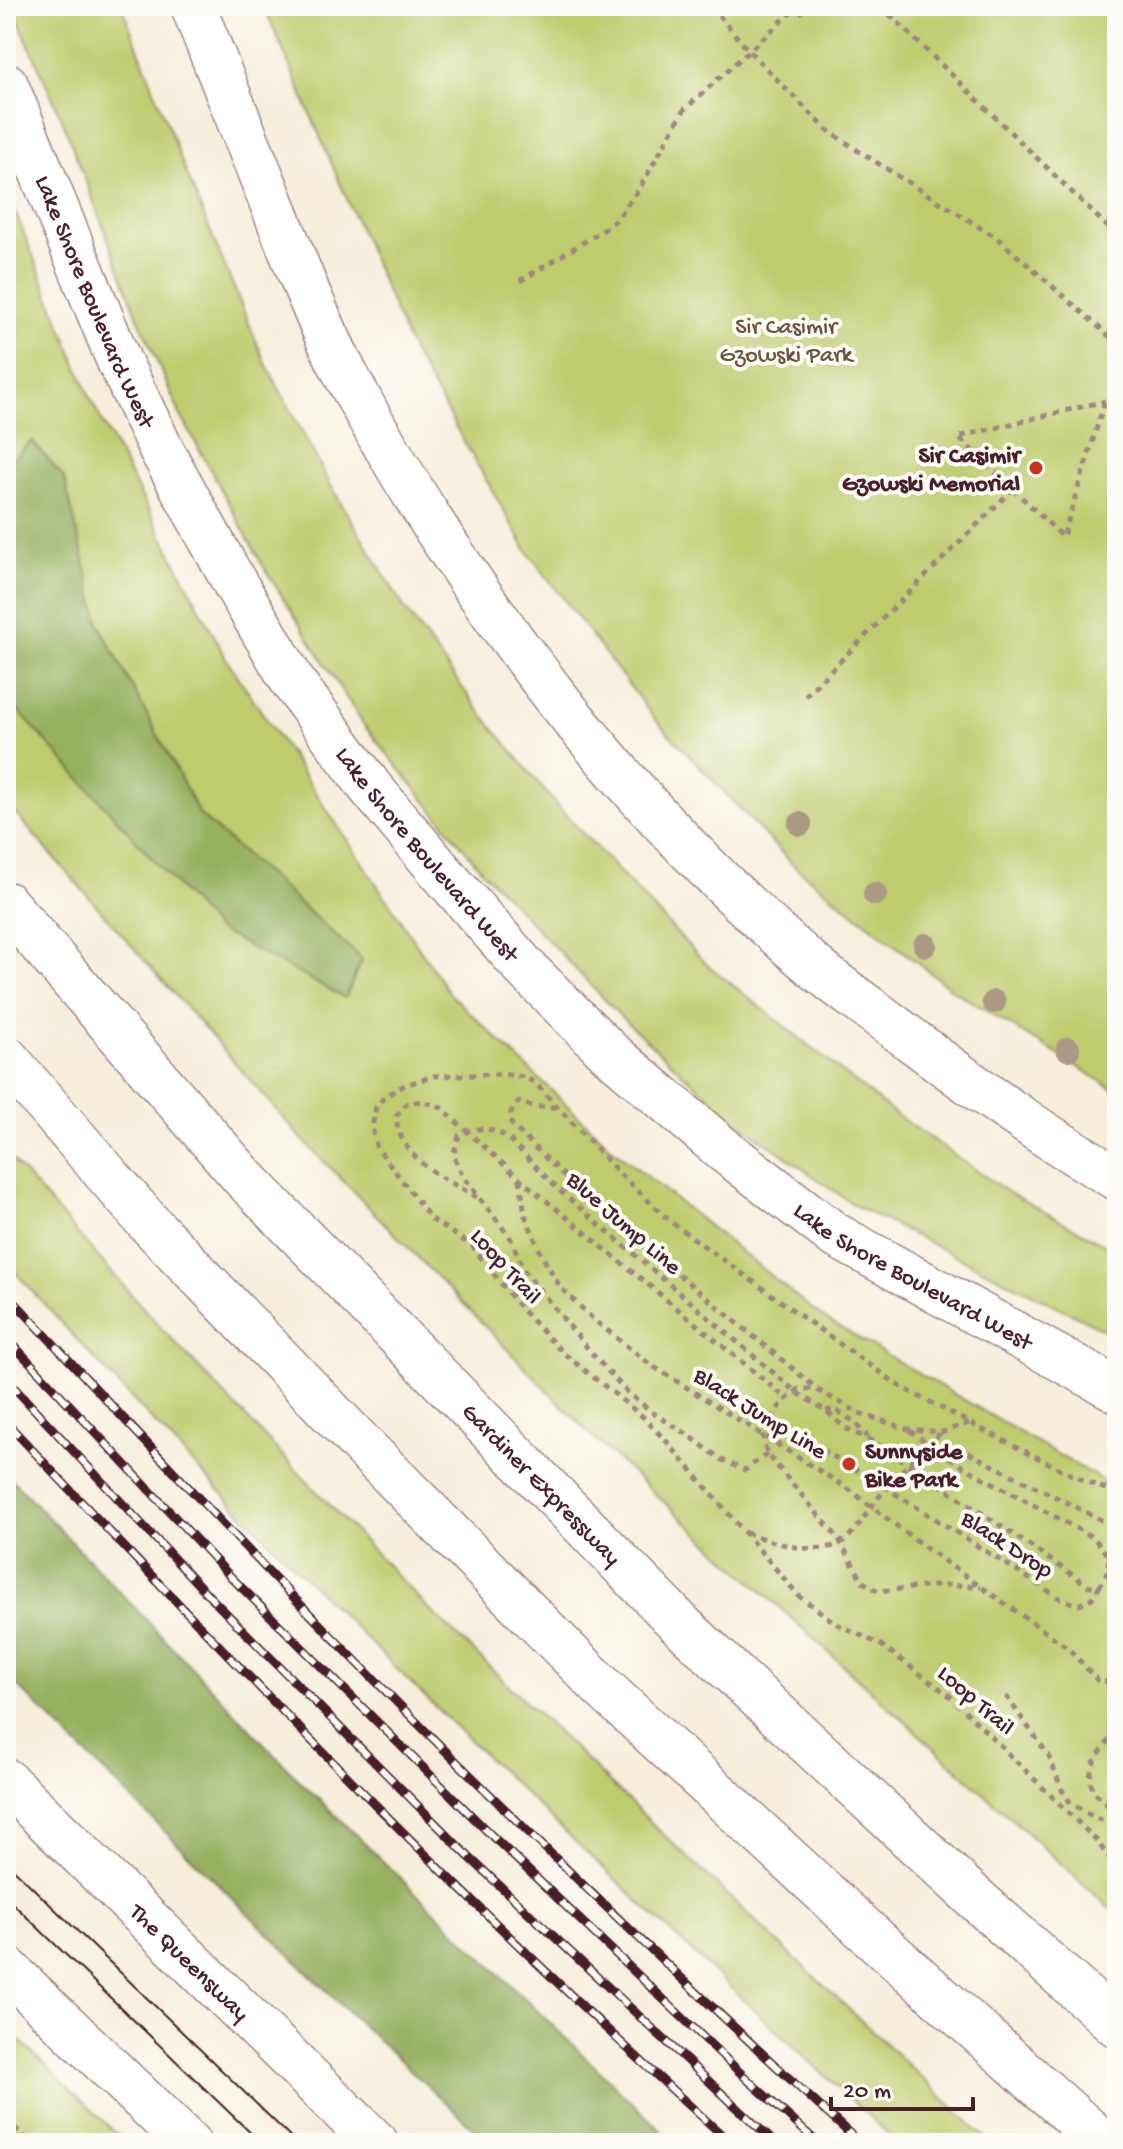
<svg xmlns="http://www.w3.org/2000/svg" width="1123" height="2149" font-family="'Gochi Hand',sans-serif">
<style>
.green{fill:#becc6e;stroke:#84764c;stroke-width:2}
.forest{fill:#96b061;stroke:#706846;stroke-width:2}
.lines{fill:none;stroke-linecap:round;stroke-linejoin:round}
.secondary-casing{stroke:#a08683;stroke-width:47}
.highway-casing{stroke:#a08683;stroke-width:47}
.path{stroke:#a08683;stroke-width:5;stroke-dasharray:6 6;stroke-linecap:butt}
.secondary{stroke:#fff;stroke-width:44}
.highway{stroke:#fff;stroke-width:44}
.tram{stroke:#4a1f2b;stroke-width:2}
.rail-casing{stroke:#4a1f2b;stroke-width:9}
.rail{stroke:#fdfcf7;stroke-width:6;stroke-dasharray:18;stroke-linecap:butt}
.tree{fill:#ab9985}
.poi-dot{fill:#c8321e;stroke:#fdfcf7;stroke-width:3}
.labels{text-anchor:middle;stroke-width:8;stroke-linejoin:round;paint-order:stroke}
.street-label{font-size:24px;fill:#4a1f2b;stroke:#fdfcf7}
.park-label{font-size:24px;fill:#6d533f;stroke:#fdfcf7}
.poi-label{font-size:24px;font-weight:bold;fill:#4a1f2b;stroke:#fdfcf7;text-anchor:end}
</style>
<rect width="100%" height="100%" fill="#fdfcf7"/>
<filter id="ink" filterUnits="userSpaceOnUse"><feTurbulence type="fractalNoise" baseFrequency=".0125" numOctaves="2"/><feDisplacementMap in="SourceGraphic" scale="16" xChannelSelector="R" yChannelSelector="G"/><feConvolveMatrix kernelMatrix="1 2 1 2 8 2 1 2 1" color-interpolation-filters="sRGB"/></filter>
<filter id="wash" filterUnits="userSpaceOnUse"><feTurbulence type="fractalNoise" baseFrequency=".006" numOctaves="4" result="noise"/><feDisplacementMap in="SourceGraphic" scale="32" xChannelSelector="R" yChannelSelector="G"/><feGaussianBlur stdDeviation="1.8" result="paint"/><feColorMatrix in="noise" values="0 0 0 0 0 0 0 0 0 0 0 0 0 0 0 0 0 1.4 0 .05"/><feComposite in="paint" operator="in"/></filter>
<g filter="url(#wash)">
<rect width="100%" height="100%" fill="#f6eedb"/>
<g class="green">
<path d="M12,6H122L185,170L264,360L332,488L405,609L478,709L558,807L705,963L895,1114L1011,1194L1117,1251V1336L857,1207L733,1119L623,1019L484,873L363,724L263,566L180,414L138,317L61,117Z"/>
<path d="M264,6H1117V1091L951,989L795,867L654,718L527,551L412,351Z"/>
<path d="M6,189L92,402L227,660L450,994L614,1150L822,1317L1117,1489V1915L596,1440L302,1139L6,803V679L16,708L216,929L346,997L362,959L200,815L100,626L64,478L32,441L6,465Z"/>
<path d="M6,1153L161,1328L424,1604L664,1835L991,2143H898C591,1860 285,1573 6,1262Z"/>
<path d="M6,2027L126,2143H6Z"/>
</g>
<g class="forest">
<path d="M32,441L64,478L100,626L200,815L362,959L345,998L216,929L16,708L6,679V465Z"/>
<path d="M6,1473L298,1779L674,2143H489L349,2013L6,1675Z"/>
</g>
</g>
<g filter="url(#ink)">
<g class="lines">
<g class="secondary-casing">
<g id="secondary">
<path id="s1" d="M6,1781L376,2143"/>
<path d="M6,1968L188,2143"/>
</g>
</g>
<g class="highway-casing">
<g id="highway">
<path d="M193,6C221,75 248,144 276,213C297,267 319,323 346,375C463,595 624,806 815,967C846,993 881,1016 913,1041C978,1090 1046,1138 1117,1178"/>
<path id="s2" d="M6,85L118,359L162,451L233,580L293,682L370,787L442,873L525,968L609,1052L725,1151L835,1235L1117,1390"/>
<path id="s3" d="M6,904L244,1178L681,1625L976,1899L1117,2025"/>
<path d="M6,1058L147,1221L362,1445L603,1688L875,1939L1103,2143"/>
</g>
</g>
<g class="path">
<path d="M711,6L749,51L825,128L860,152L997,238L1117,343"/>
<path d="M881,6L1117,236"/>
<path d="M520,281L602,231L616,220L639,189L684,110L794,10L804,13L812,6"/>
<path d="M1013,489L1063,537L1105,401L1117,388"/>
<path d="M805,696L1013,489L958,437L1105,401"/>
<path d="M556,1107H535L518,1102L511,1112V1124L592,1203L816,1388"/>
<path d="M520,1179L525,1215L542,1256L561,1288L595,1321L651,1365L847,1488L930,1551L1067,1647L1099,1682L1117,1681"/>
<path d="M477,1197C444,1179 399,1159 396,1116L406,1104L421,1101L440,1107L520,1179L787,1399"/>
<path d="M826,1411L834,1409L853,1421L868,1437"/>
<path d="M770,1420L874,1480L1061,1599L1079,1605L1092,1598L1100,1586"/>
<path d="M969,1423L943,1432L907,1429L859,1413L816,1389H799L782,1403L762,1433L767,1454L838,1538L863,1582L878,1591L945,1585L981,1587"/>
<path d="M933,1445L969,1453L1117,1528"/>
<path d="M767,1454L745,1470L722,1460L687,1434L656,1415L629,1394L594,1356L525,1272L511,1239L463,1176L453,1155L459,1136L470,1130L486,1128L506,1136L560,1191L796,1392L826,1411L845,1428L872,1441L939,1484L1089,1586H1100L1107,1573L1109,1557L1094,1538L964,1467L907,1429"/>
<path d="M1117,1493L1089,1483L1020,1449L901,1387L823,1332L671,1222L621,1175L536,1084L525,1077L501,1074L434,1076L405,1085L385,1096L376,1107L372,1127L376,1146L431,1219L472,1246L522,1310L562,1352L642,1416L668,1443L799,1596L837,1624L881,1645L950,1696L1096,1840L1117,1868"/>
<path d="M746,1533C774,1542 807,1555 837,1545C847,1541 857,1528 863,1519C885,1485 913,1459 942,1432"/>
<path d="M1006,1696L1049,1756L1062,1790L1070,1802L1095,1818L1117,1825"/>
<path d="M1117,1730C1105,1747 1080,1770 1095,1792C1101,1800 1111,1807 1117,1815"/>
<path d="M6,2119L31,2143"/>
</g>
<use href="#secondary" class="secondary"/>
<use href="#highway" class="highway"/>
<g class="tram">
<path d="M6,1862L297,2143"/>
<path d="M6,1897L261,2143"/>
</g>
<g class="rail-casing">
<g id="rail">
<path d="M6,1293C88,1380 168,1467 251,1553C446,1757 651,1953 860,2143"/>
<path d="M6,1337L230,1576L488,1832L749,2081L818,2143"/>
<path d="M6,1379L209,1596L469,1857L775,2143"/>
<path d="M6,1422C239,1670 477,1915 731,2143"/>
</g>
</g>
<use href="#rail" class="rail"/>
</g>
<g class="tree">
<circle cx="800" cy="824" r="12"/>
<circle cx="875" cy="894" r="12"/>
<circle cx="925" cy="945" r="12"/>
<circle cx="994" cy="1002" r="12"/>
<circle cx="1068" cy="1049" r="12"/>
</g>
</g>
<g class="poi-dot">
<circle cx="1036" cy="468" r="8"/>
<circle cx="849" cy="1464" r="8"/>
</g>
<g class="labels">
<g class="street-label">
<text dy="8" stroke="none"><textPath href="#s2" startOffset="234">Lake Shore Boulevard West</textPath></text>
<text dy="8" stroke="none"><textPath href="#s2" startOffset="882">Lake Shore Boulevard West</textPath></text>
<text transform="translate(625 1222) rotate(41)" y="8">Blue Jump Line</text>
<text transform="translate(507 1265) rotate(48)" y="8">Loop Trail</text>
<text dy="8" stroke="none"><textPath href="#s2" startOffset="1530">Lake Shore Boulevard West</textPath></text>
<text transform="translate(761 1412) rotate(32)" y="8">Black Jump Line</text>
<text dy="8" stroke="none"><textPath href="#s3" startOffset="790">Gardiner Expressway</textPath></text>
<text transform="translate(1008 1543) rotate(33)" y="8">Black Drop</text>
<text transform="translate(977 1699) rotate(41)" y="8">Loop Trail</text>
<text dy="8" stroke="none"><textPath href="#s1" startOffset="258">The Queensway</textPath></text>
</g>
<g class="park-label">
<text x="786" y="333">Sir Casimir<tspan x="786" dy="28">Gzowski Park</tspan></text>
</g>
<g class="poi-label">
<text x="1020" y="462">Sir Casimir<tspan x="1020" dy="28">Gzowski Memorial</tspan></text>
<text x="865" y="1458" text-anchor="start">Sunnyside<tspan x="865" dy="28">Bike Park</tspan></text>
</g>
</g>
<rect width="1123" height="2149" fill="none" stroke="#fdfcf7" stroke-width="32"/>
<path d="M831 2097v12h142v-12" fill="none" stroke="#4a1f2b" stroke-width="4"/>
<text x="843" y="2097" font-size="24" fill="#4a1f2b" stroke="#fdfcf7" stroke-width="6" paint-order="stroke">20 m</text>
</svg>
